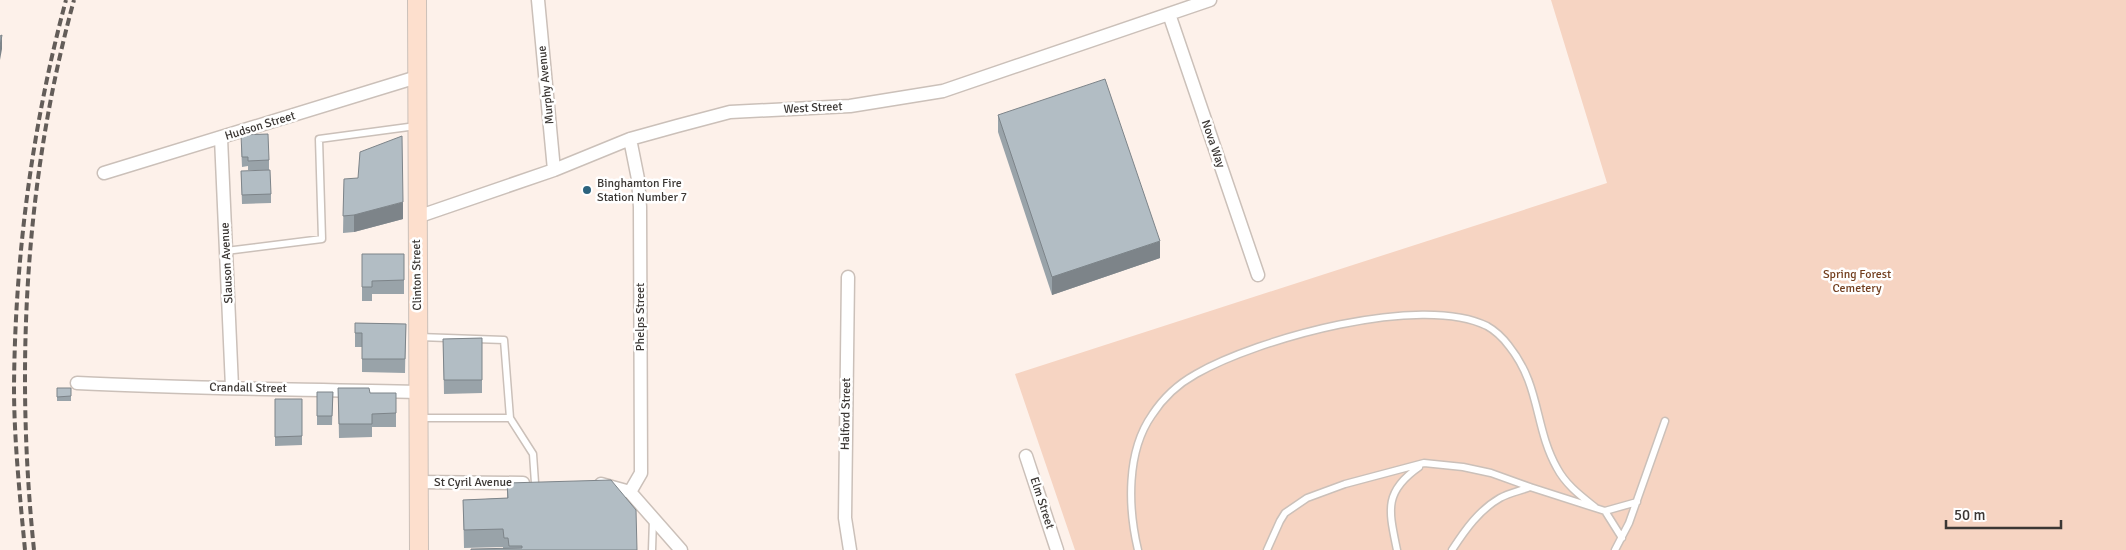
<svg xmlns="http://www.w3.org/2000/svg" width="2126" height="550" font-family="Signika,sans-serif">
<rect width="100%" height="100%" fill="#fdf1ea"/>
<path fill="#f6d4c2" d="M1551 0H2126V550H1075L1015 374 1607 183Z"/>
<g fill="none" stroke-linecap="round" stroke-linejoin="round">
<g stroke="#cbc0b9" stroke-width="9">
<path id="lane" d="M226 251 322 239 319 139 416 126
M419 337 504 340 510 418 533 454 535 483
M419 418H510
M1605 511 1637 502
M652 550 653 519
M1138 550C1128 508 1126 452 1152 415 1163 398 1178 384 1196 374 1257 339 1421 293 1487 326 1496 331 1503 338 1509 346 1541 386 1534 427 1557 468 1566 485 1581 496 1596 508
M1267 550 1280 521 1285 513 1307 498 1345 484 1424 463 1463 467 1491 473 1530 487 1605 511 1622 538
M1397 550C1389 511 1383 492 1419 467
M1452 550C1465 530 1479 510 1500 498 1509 493 1520 491 1530 487
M1615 550 1629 523 1665 421"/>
</g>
<g stroke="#cbc0b9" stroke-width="15">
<path id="street" d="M538 0 554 170
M1169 14 1258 275
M221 138 232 387
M104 173 417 77
M417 217 554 170 630 139 677 126 730 112 850 106 943 91 1210 0
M848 277 845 518 850 550
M77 383C191 389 305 389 418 392
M1026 456 1057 550
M418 482 523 483
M601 484 630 492 681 550
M630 492 641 473 640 207 638 179 630 139"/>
</g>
<g stroke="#cbc0b9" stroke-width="20">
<path id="secondary" d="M417 0 419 550"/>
</g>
<use href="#lane" stroke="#fff" stroke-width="6"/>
<use href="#street" stroke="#fff" stroke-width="12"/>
<use href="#secondary" stroke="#fddfcd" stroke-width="18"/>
<path stroke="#635d59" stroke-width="4" stroke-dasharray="8 4" stroke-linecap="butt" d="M25 550C20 497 14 440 14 387 15 257 32 126 66 0
M34 550C15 367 25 178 74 0"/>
</g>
<path fill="#99a3a9" d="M998 115 1160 258 1052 295 998 132Z
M241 144 269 160V170H248V166L242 167Z
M241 171 271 194V203L242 204Z
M344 179 403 219 354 232 343 233Z
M362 254H404V294H372V301H362Z
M355 323 406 324 405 373 362 372V347H355Z
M482 338V393L444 394 443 339Z
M57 388H71V401H57Z
M338 388 370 393H396V427H372V437L339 438Z
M317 392H333L332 425H317Z
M275 399H302V445L275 446Z
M507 483 637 550 503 549V547L464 548 463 500 507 498Z"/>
<path fill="#7d8489" d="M2 35V49L0 60V46Z
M403 202V219L354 232V215Z
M1160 241V258L1052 295V277Z"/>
<path fill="#b2bdc4" stroke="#7d8489" d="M2 35 0 46V36Z
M1105 79 1160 241 1052 277 998 115Z
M268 134 269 160 248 161V157H242L241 135Z
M402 136 403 202 354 215 343 216 344 179 358 178 360 152Z
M270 170 271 194 242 195 241 171Z
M362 254H404V280L372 281V287H362Z
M355 323 406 324 405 359H362V333H355Z
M482 338V380H444L443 339Z
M57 388H71V396L57 397Z
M338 388H369L370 393H396V413L372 414V424H339Z
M317 392H333L332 416H317Z
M275 399H302V436L275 437Z
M611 480 636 510 637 550H471V549L522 548V546H509L508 538H504L503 529 464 530 463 500 508 498 507 483Z"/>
<circle fill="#2c637e" stroke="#fff" stroke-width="2" cx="587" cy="190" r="5"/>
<g text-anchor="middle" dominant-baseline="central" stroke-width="5" stroke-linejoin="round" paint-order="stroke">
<g font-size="12" fill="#3b3734" stroke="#fff">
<text transform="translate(546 85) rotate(-96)">Murphy Avenue</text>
<text transform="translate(813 108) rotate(-3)">West Street</text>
<text transform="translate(260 126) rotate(-17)">Hudson Street</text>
<text transform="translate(1213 144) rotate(71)">Nova Way</text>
<text transform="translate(227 263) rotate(-93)">Slauson Avenue</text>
<text transform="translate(417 275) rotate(-91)">Clinton Street</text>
<text transform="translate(640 317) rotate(-90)">Phelps Street</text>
<text transform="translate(248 388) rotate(1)">Crandall Street</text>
<text transform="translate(846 414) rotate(-89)">Halford Street</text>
<text x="473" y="482">St Cyril Avenue</text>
<text transform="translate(1042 503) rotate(72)">Elm Street</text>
</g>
<g font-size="12" fill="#3b3734" stroke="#fff" text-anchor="start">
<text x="597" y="183">Binghamton Fire<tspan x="597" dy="14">Station Number 7</tspan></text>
</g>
<g font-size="12" fill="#723e1e" stroke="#fff">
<text x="1857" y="274">Spring Forest<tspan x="1857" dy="14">Cemetery</tspan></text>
</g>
</g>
<path d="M1946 520v8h115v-8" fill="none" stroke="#3b3734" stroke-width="2.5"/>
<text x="1954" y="520" font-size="15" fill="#3b3734" stroke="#ffffff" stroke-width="4" paint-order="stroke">50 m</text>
</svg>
